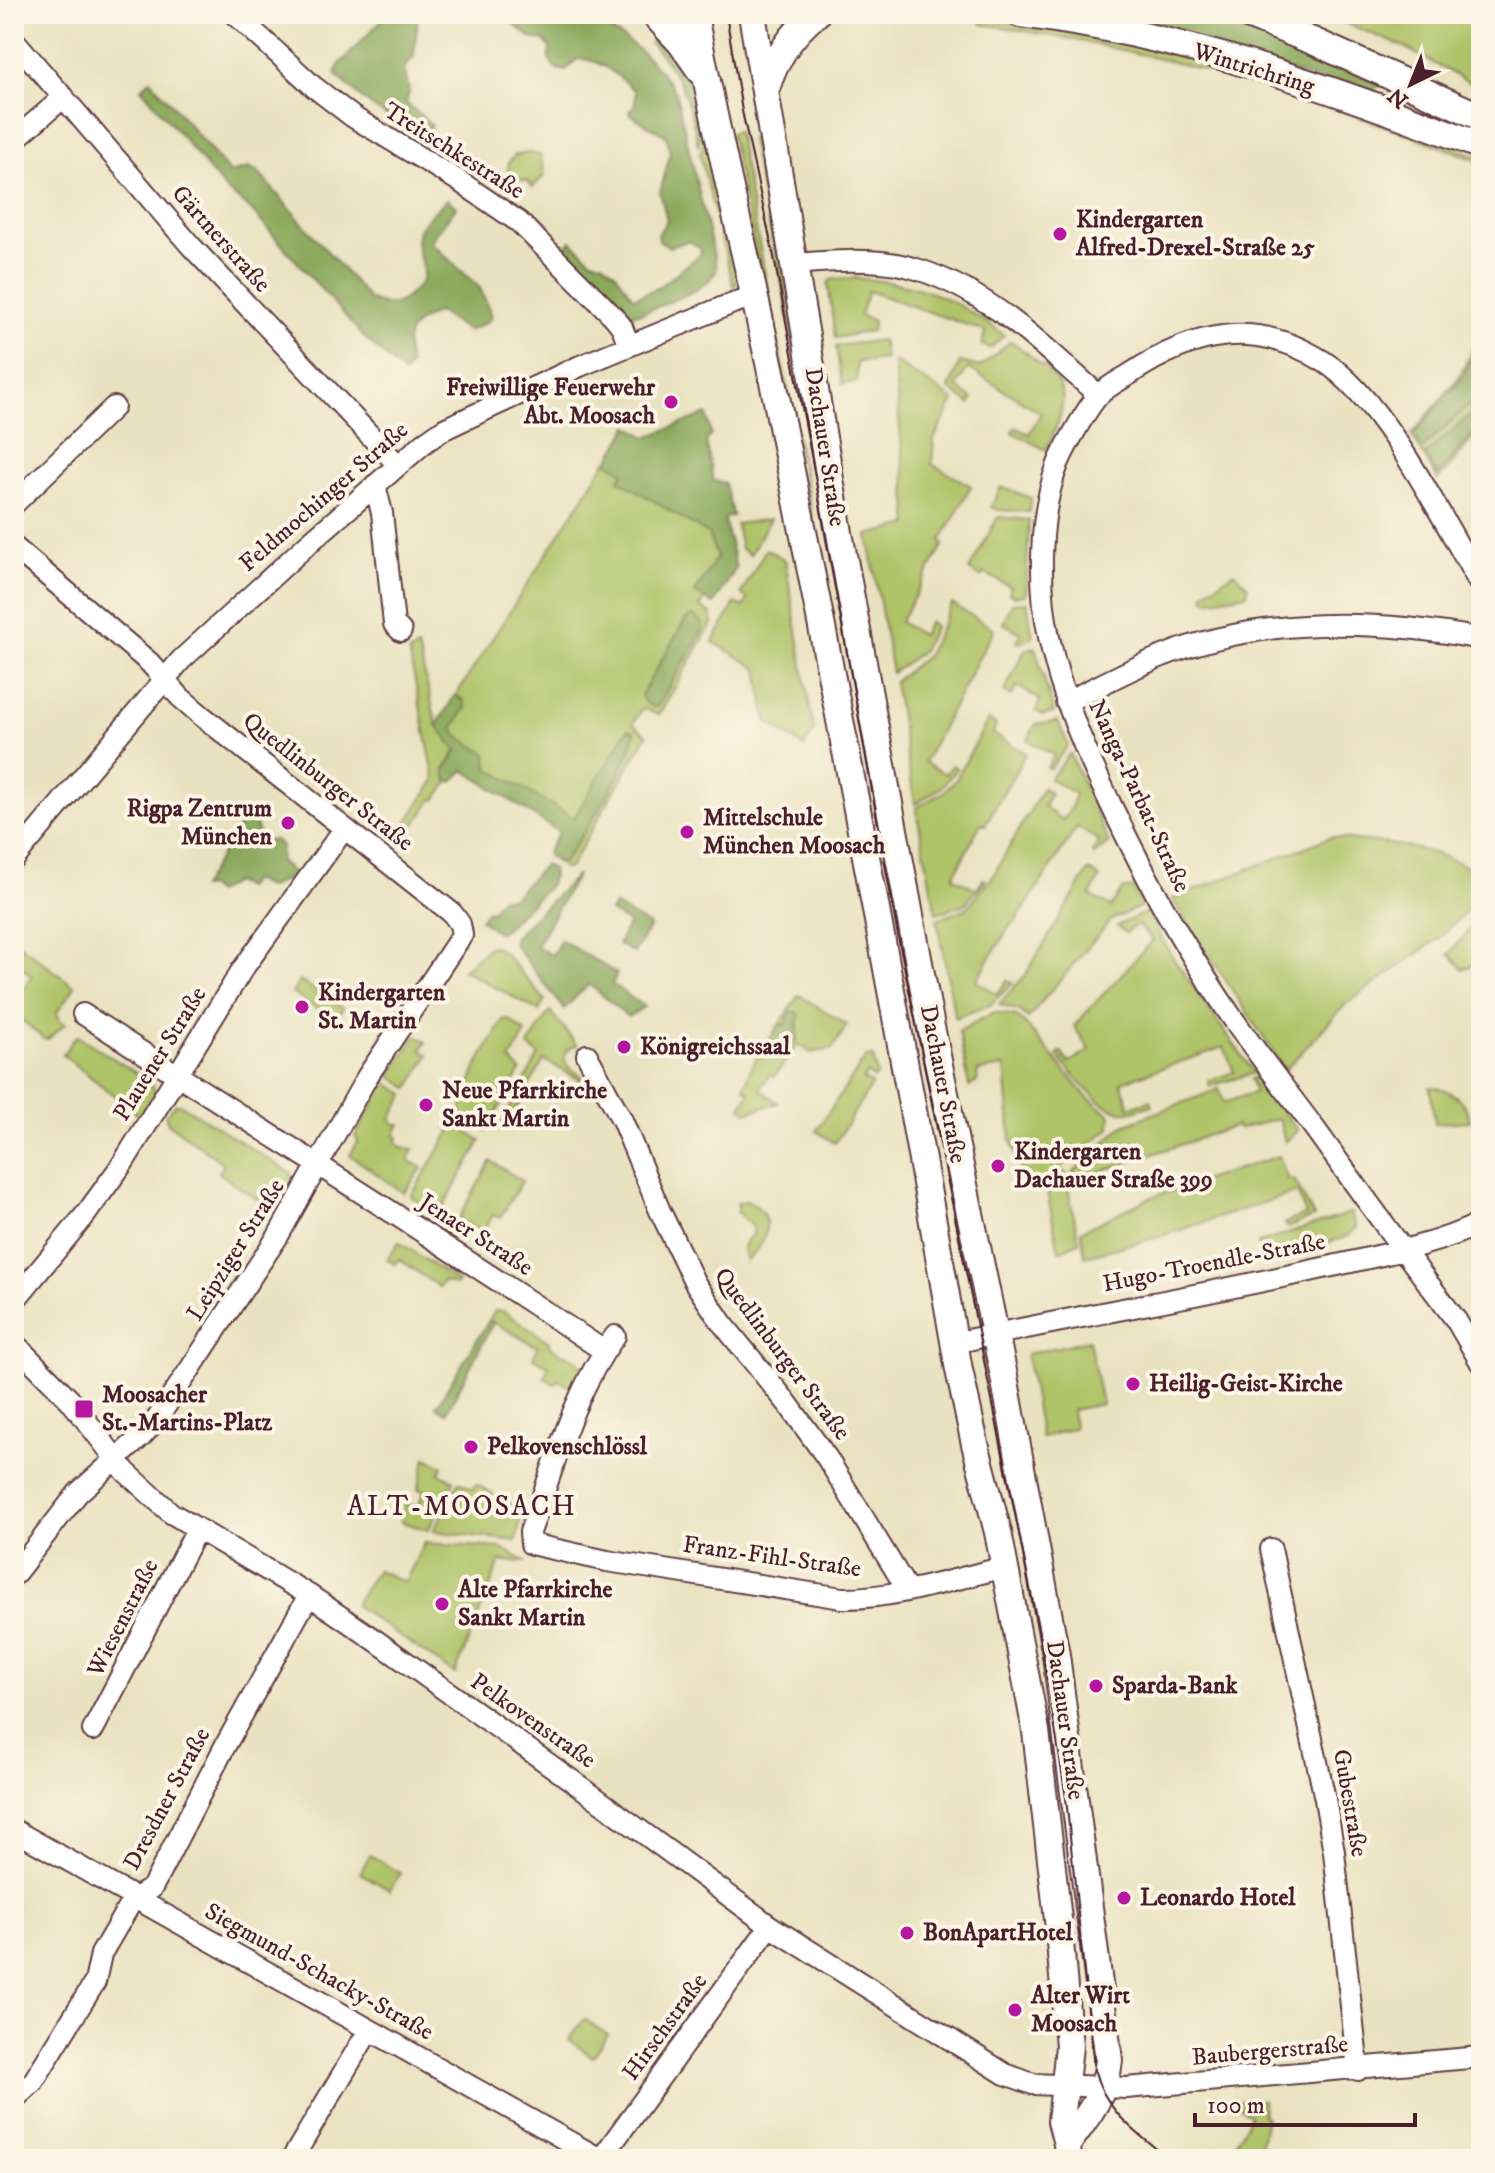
<svg xmlns="http://www.w3.org/2000/svg" width="1495" height="2173" font-family="'IM FELL DW Pica',serif">
<rect width="100%" height="100%" fill="#fcf5e5"/>
<filter id="ink" filterUnits="userSpaceOnUse"><feTurbulence type="fractalNoise" baseFrequency=".0125" numOctaves="2"/><feDisplacementMap in="SourceGraphic" scale="16" xChannelSelector="R" yChannelSelector="G"/><feConvolveMatrix kernelMatrix="1 2 1 2 8 2 1 2 1" color-interpolation-filters="sRGB"/></filter>
<filter id="wash" filterUnits="userSpaceOnUse"><feTurbulence type="fractalNoise" baseFrequency=".006" numOctaves="4" result="noise"/><feDisplacementMap in="SourceGraphic" scale="32" xChannelSelector="R" yChannelSelector="G"/><feGaussianBlur stdDeviation="1.8" result="paint"/><feColorMatrix in="noise" values="0 0 0 0 0 0 0 0 0 0 0 0 0 0 0 0 0 1.4 0 .05"/><feComposite in="paint" operator="in"/></filter>
<g filter="url(#wash)">
<rect width="100%" height="100%" fill="#e9e2c0"/>
<path fill="#afc367" stroke="#7c7149" stroke-width="2" d="M1323 14H1481V89L1404 47Z
M981 19C1032 26 1082 34 1132 45 1251 72 1367 115 1481 157V162C1319 98 1153 49 981 24Z
M706 129 738 279 734 288 700 155Z
M737 131 814 524 730 133Z
M757 137 772 226 778 238 826 522 786 303 750 138Z
M530 153 540 155 545 175 533 187 527 181 508 177V163L515 155Z
M856 278C923 284 951 296 1004 335L991 348 982 345 985 331 868 291 860 315 873 321 872 331 835 338 828 283 832 279Z
M1481 331V429L1438 480 1411 435 1459 377Z
M882 340 885 359 857 362V382L842 384 836 346Z
M1011 341C1062 381 1078 385 1046 450L1012 432 1015 427 1029 434 1041 413 968 368 956 387 973 399 970 404 949 389 960 362 980 367Z
M894 361 954 400 934 439 932 464 971 486 941 541 944 544 900 622 922 635 929 622 935 626 922 651 892 673 868 535 909 525Z
M607 460 714 525 727 562 700 607 711 614 713 622 659 715 642 708 633 724 647 735 570 867 565 869 554 861 558 863 635 733 630 729 577 822 456 751 445 769 449 782 435 800 433 799 404 839 399 834 435 780 409 652 418 648 437 725Z
M1001 487 1031 498 1029 512 998 510 991 507Z
M998 517 1029 520 1026 595 1013 596 1009 594 1011 587 984 573 981 577 969 570Z
M770 519 750 555 741 549 736 524Z
M766 549 785 560 814 731 804 747 767 722 758 669 713 642 735 603 743 607 748 599 741 594Z
M1234 572 1248 586 1247 594 1207 601 1204 596 1205 592Z
M1027 602 1033 637 1020 643 1017 642 1021 633 1003 623 1012 603Z
M952 604 994 629 924 762 945 774 952 765 957 768 942 787 915 804 894 682 927 655Z
M1035 647 1054 713 1043 715 1036 711 1040 700 1017 686 1012 696 1004 692 1025 650Z
M988 720 996 725 993 734 1026 753 985 825 981 823 953 877 976 889 983 879 986 880 964 905 936 913 916 808 945 791 955 781Z
M1058 721 1068 745 1050 769 1047 768 1054 755 1028 740 1035 725Z
M1070 753 1109 843 1094 855 1092 853 1099 841 1077 827 1014 924H1011L976 981 997 994 1007 980 1013 983 990 1005 955 1018 937 919 966 909 991 879 1043 788 1050 793 1044 807 1063 820 1071 808 1075 794 1050 779Z
M1331 837C1382 843 1438 845 1481 876V897L1438 939 1346 1004 1285 1070 1172 899Z
M1089 870 1100 878 1090 895 1111 907 1122 890 1133 888 1142 906 1111 920 1028 1018 1020 1011 999 1004 1024 977Z
M1147 912 1171 955 1254 1073 1210 1086 1208 1081 1234 1072 1224 1047 1121 1082 1130 1107 1151 1100 1153 1105C1145 1107 1136 1111 1128 1112 1102 1114 1073 1074 1057 1056L1061 1052 1069 1063 1090 1050 1074 1026 1153 940 1137 924 1126 933 1117 926Z
M1481 916V962L1463 969 1449 954Z
M14 940 75 987 57 1012 59 1019 65 1024 48 1039H44L14 1013V1004L32 976 14 960Z
M494 946 504 953 545 1000 539 1011 463 970 489 947Z
M300 981 343 1008 335 1020 292 993Z
M799 995 847 1025 832 1049 811 1053 798 1044 774 1077 770 1074 760 1089 778 1103 747 1112 741 1107 750 1092 744 1088 752 1066 767 1043 774 1047 798 1029 797 1012H791L787 1018V1024L779 1025Z
M550 1011 577 1045 567 1050 564 1058C569 1072 581 1072 588 1083L587 1090 579 1085 581 1080 544 1060 505 1129 500 1126 539 1055 528 1046Z
M994 1012 1016 1016 1026 1025 1087 1097 1111 1115 1110 1128 1040 1184 1026 1187 1011 1140 1005 1067 978 1071 977 1082 969 1086 959 1031Z
M508 1019 526 1033 510 1060 521 1071 486 1130 460 1113 476 1068 503 1020Z
M78 1036 152 1083 155 1092 141 1117 63 1055 74 1038Z
M416 1036 426 1042 421 1050 429 1055 409 1088 390 1076Z
M866 1057H873L877 1076 874 1079 867 1073 863 1080 872 1084 835 1143 816 1131Z
M1256 1077 1298 1131 1285 1142 1279 1119 1238 1129 1236 1126 1070 1182 1068 1177 1123 1125 1219 1089 1224 1103 1255 1092 1251 1079Z
M385 1082 405 1094 391 1119 395 1124H400L395 1134 398 1136 397 1142 401 1147 414 1149 408 1160 422 1168 404 1193 350 1155 358 1141 355 1136Z
M1430 1087C1450 1088 1467 1101 1470 1121L1435 1123Z
M176 1104H180L291 1173 293 1183 275 1212 219 1173 224 1164 168 1123 165 1115Z
M455 1124 481 1141 438 1216 411 1196Z
M1279 1156 1288 1180 1294 1179 1314 1217 1287 1228 1285 1223 1306 1215 1297 1192 1155 1238 1085 1256 1081 1231 1152 1197Z
M491 1161 522 1181 500 1218 493 1215 481 1234 459 1218Z
M1065 1172 1079 1242 1059 1251 1046 1187Z
M746 1201C777 1213 768 1244 746 1261 742 1248 741 1244 753 1235V1227L737 1212V1203Z
M1351 1213 1356 1227 1348 1236 1337 1240 1264 1256 1258 1243Z
M399 1242 458 1282 456 1285 443 1281 439 1287 399 1259 394 1264 387 1259Z
M495 1311H503L549 1342 548 1345 563 1355 565 1353 581 1364 582 1371 572 1387 558 1380 555 1384 544 1378 549 1366 533 1358 538 1347 489 1320Z
M1089 1340 1102 1404 1072 1410 1074 1428 1041 1438 1026 1354Z
M426 1458 443 1466 439 1473 454 1481 428 1530 401 1522 405 1504 418 1507 424 1491 418 1489Z
M459 1482 473 1489 476 1484 493 1494 489 1501 505 1510 510 1504 523 1510 516 1541 433 1531Z
M424 1543 500 1548 526 1562H500L455 1674 354 1605 377 1570 405 1582Z
M370 1855 400 1873 390 1890 360 1873Z
M584 2019 608 2035 593 2057 569 2040Z
M1262 2100 1263 2116 1266 2117 1260 2148 1256 2147 1251 2159H1226L1251 2116 1238 2105V2101Z"/>
<path fill="#8ba95c" stroke="#6a6444" stroke-width="2" d="M387 14H418L414 56 404 68 409 92 406 103 432 125 419 140 365 101 335 74 339 65Z
M502 14C521 14 541 12 559 14 609 20 651 52 676 94L717 269C710 290 662 304 642 313L634 314 624 311 565 247 571 241 592 260 603 262 616 273 632 296 636 297 659 287 701 254 700 248 689 241 669 247 659 240 658 235 667 220 660 193 670 154 667 137C655 127 639 123 629 112L635 104V91C618 76 601 58 577 59L565 71 556 69 549 59 550 48 545 41 531 38Z
M1090 14H1213L1261 31 1381 85 1367 94Z
M661 31C683 64 712 102 698 145 689 102 682 75 650 43Z
M151 80 230 173 248 168 257 171 369 299C386 308 400 306 413 291 418 286 422 283 423 276 424 262 412 246 418 232 423 220 438 209 447 199L456 207 430 242 480 288 492 316 487 322 468 331 438 312C410 323 401 336 410 365L404 374 363 336 250 209 226 190 141 88Z
M1481 337V393L1422 449 1414 434 1462 378Z
M1481 405V425L1437 476 1425 455Z
M707 414 711 435 706 441 713 480 725 484 733 516 724 518 736 568 714 604 695 593 717 557 708 534 619 480 624 472 608 462 629 426 647 437Z
M693 616 702 622 703 631 657 707C649 706 643 702 641 695L686 619Z
M455 695 463 700 466 708 453 728 458 736 487 754 488 768 574 818 627 730 630 729 635 732C630 768 584 832 563 863L550 858 547 853 559 832 464 770 452 782 447 781 445 770 457 751 437 725Z
M246 814 257 827 260 842 275 840 281 846 280 861 295 875 268 888 253 880 245 888 234 882 216 893 208 887 201 888Z
M544 865 552 869 553 876 549 886 502 931 497 932 480 919 487 910 490 912 501 898 513 897Z
M577 875 536 946 552 955 561 940 617 974 612 984 644 1007 628 1017 589 984 564 1009 513 943V938Z
M614 905 650 926 634 953 618 944 629 923 610 912Z
M791 1012H797L800 1016 797 1021 798 1040 786 1048 767 1043 779 1025 787 1024V1018Z
M489 1320 493 1323 446 1413 436 1407Z"/>
</g>
<g filter="url(#ink)">
<g fill="none" stroke-linecap="round" stroke-linejoin="round">
<g stroke="#623c41" stroke-width="24">
<path id="minor" d="M235 14 314 87 353 117 459 181 519 222 614 317 622 327 629 346
M14 40 191 246 398 465
M14 140 64 97
M795 264C830 261 871 258 906 266 984 286 1040 343 1098 395
M375 485 382 513 394 624 401 631
M14 504 114 407
M14 547 150 663 180 697 202 716 452 913 460 924 462 935 367 1077 278 1236 157 1419 142 1436 78 1493 14 1575
M1481 586C1444 522 1384 399 1323 361 1255 318 1193 332 1130 374 1120 380 1106 387 1098 396 1087 408 1064 449 1058 464 1039 513 1038 586 1049 637 1061 697 1086 752 1112 807 1144 874 1179 939 1221 1001 1250 1045 1283 1086 1315 1129 1361 1193 1408 1257 1456 1320L1481 1363
M1066 702C1097 687 1128 670 1160 657 1260 616 1377 619 1481 639
M14 859 181 660 310 542 424 443 444 429 580 366 733 303 756 296
M83 1014C256 1127 432 1235 604 1351
M587 1055 622 1120 660 1211 695 1283 722 1323 788 1404 827 1458 907 1589
M14 1301 86 1214 123 1163 242 970 344 829
M615 1336C573 1393 554 1467 530 1532L531 1544 607 1561 842 1598C893 1599 955 1579 1005 1567
M14 1343 70 1400 126 1472 171 1513 309 1595 375 1640 585 1790 770 1926 1005 2074 1033 2084 1126 2088 1481 2057
M954 1343C1077 1316 1201 1296 1323 1268 1376 1256 1432 1247 1481 1223
M1271 1549 1325 1799 1334 1852 1358 2070
M93 1730 197 1529
M14 1830 600 2159
M14 2099 33 2082 95 1982 101 1954 133 1899 152 1888 225 1746 309 1595
M292 2159 369 2030
M601 2159 770 1926"/>
</g>
<g stroke="#623c41" stroke-width="30">
<path id="major" d="M654 14 681 43 700 70
M694 14C717 144 751 272 777 401 842 723 903 1046 959 1370L975 1444 998 1532 1036 1731 1058 1919 1069 2046 1061 2121 1067 2144 1068 2159
M752 14 839 533 891 814 931 1027 1004 1376 1056 1655 1109 2060C1106 2094 1087 2117 1067 2144
M1020 14C1173 32 1338 90 1481 146
M1245 14 1315 42 1481 117
M766 89C775 59 791 34 816 14"/>
</g>
<use href="#minor" stroke="#fff" stroke-width="20"/>
<use href="#major" stroke="#fff" stroke-width="26"/>
<path stroke="#4a1f2b" stroke-width="2" d="M726 14 742 111 773 252 826 535 898 936 1043 1652 1066 1798 1094 2068C1104 2111 1136 2132 1169 2159"/>
</g>
</g>
<g fill="#b5179e" stroke="#fcf5e5" stroke-width="3">
<circle cx="1060" cy="234" r="8"/>
<circle cx="671" cy="402" r="8"/>
<circle cx="288" cy="823" r="8"/>
<circle cx="687" cy="832" r="8"/>
<circle cx="302" cy="1007" r="8"/>
<circle cx="624" cy="1047" r="8"/>
<circle cx="426" cy="1105" r="8"/>
<circle cx="998" cy="1166" r="8"/>
<circle cx="1133" cy="1384" r="8"/>
<rect x="74" y="1399" width="20" height="20" rx="4"/>
<circle cx="471" cy="1447" r="8"/>
<circle cx="442" cy="1604" r="8"/>
<circle cx="1096" cy="1686" r="8"/>
<circle cx="1124" cy="1898" r="8"/>
<circle cx="907" cy="1933" r="8"/>
<circle cx="1015" cy="2010" r="8"/>
</g>
<g text-anchor="middle" dominant-baseline="central" stroke-width="8" stroke-linejoin="round" paint-order="stroke">
<g font-size="24" fill="#4a1f2b" stroke="#fcf5e5">
<text transform="translate(1254 69) rotate(17)">Wintrichring</text>
<text transform="translate(454 151) rotate(32)">Treitschkestraße</text>
<text transform="translate(221 239) rotate(48)">Gärtnerstraße</text>
<text transform="translate(825 447) rotate(81)">Dachauer Straße</text>
<text transform="translate(324 497) rotate(-41)">Feldmochinger Straße</text>
<text transform="translate(328 782) rotate(38)">Quedlinburger Straße</text>
<text transform="translate(1139 796) rotate(65)">Nanga-Parbat-Straße</text>
<text transform="translate(160 1054) rotate(-58)">Plauener Straße</text>
<text transform="translate(943 1084) rotate(79)">Dachauer Straße</text>
<text transform="translate(476 1235) rotate(33)">Jenaer Straße</text>
<text transform="translate(236 1250) rotate(-58)">Leipziger Straße</text>
<text transform="translate(1214 1263) rotate(-11)">Hugo-Troendle-Straße</text>
<text transform="translate(782 1354) rotate(53)">Quedlinburger Straße</text>
<text transform="translate(772 1557) rotate(8)">Franz-Fihl-Straße</text>
<text transform="translate(123 1618) rotate(-63)">Wiesenstraße</text>
<text transform="translate(1065 1720) rotate(82)">Dachauer Straße</text>
<text transform="translate(533 1721) rotate(35)">Pelkovenstraße</text>
<text transform="translate(167 1799) rotate(-62)">Dresdner Straße</text>
<text transform="translate(1350 1803) rotate(80)">Gubestraße</text>
<text transform="translate(319 1972) rotate(29)">Siegmund-Schacky-Straße</text>
<text transform="translate(665 2027) rotate(-54)">Hirschstraße</text>
<text transform="translate(1270 2051) rotate(-5)">Baubergerstraße</text>
</g>
<g font-size="24" font-weight="bold" fill="#4a1f2b" stroke="#fcf5e5" text-anchor="start">
<text x="1076" y="220">Kindergarten<tspan x="1076" dy="28">Alfred-Drexel-Straße 25</tspan></text>
<text x="655" y="388" text-anchor="end">Freiwillige Feuerwehr<tspan x="655" dy="28">Abt. Moosach</tspan></text>
<text x="272" y="809" text-anchor="end">Rigpa Zentrum<tspan x="272" dy="28">München</tspan></text>
<text x="703" y="818">Mittelschule<tspan x="703" dy="28">München Moosach</tspan></text>
<text x="318" y="993">Kindergarten<tspan x="318" dy="28">St. Martin</tspan></text>
<text x="640" y="1047">Königreichssaal</text>
<text x="442" y="1091">Neue Pfarrkirche<tspan x="442" dy="28">Sankt Martin</tspan></text>
<text x="1014" y="1152">Kindergarten<tspan x="1014" dy="28">Dachauer Straße 399</tspan></text>
<text x="1149" y="1384">Heilig-Geist-Kirche</text>
<text x="102" y="1395">Moosacher<tspan x="102" dy="28">St.-Martins-Platz</tspan></text>
<text x="487" y="1447">Pelkovenschlössl</text>
<text x="458" y="1590">Alte Pfarrkirche<tspan x="458" dy="28">Sankt Martin</tspan></text>
<text x="1112" y="1686">Sparda-Bank</text>
<text x="1140" y="1898">Leonardo Hotel</text>
<text x="923" y="1933">BonApartHotel</text>
<text x="1031" y="1996">Alter Wirt<tspan x="1031" dy="28">Moosach</tspan></text>
</g>
<g font-size="28" letter-spacing="2" fill="#4a1f2b" stroke="#fcf5e5">
<text x="462" y="1506">ALT-MOOSACH</text>
</g>
</g>
<rect width="1495" height="2173" fill="none" stroke="#fcf5e5" stroke-width="48"/>
<g transform="translate(1411 84) rotate(223)" stroke="#fcf5e5" stroke-width="6" paint-order="stroke">
<path d="M0-6L14 30L0 20L-14 30Z" fill="#4a1f2b"/>
<text y="-12" font-size="22" font-weight="bold" text-anchor="middle" fill="#4a1f2b">N</text>
</g>
<path d="M1195 2113v12h220v-12" fill="none" stroke="#4a1f2b" stroke-width="4"/>
<text x="1207" y="2113" font-size="24" fill="#4a1f2b" stroke="#fcf5e5" stroke-width="6" paint-order="stroke">100 m</text>
</svg>
